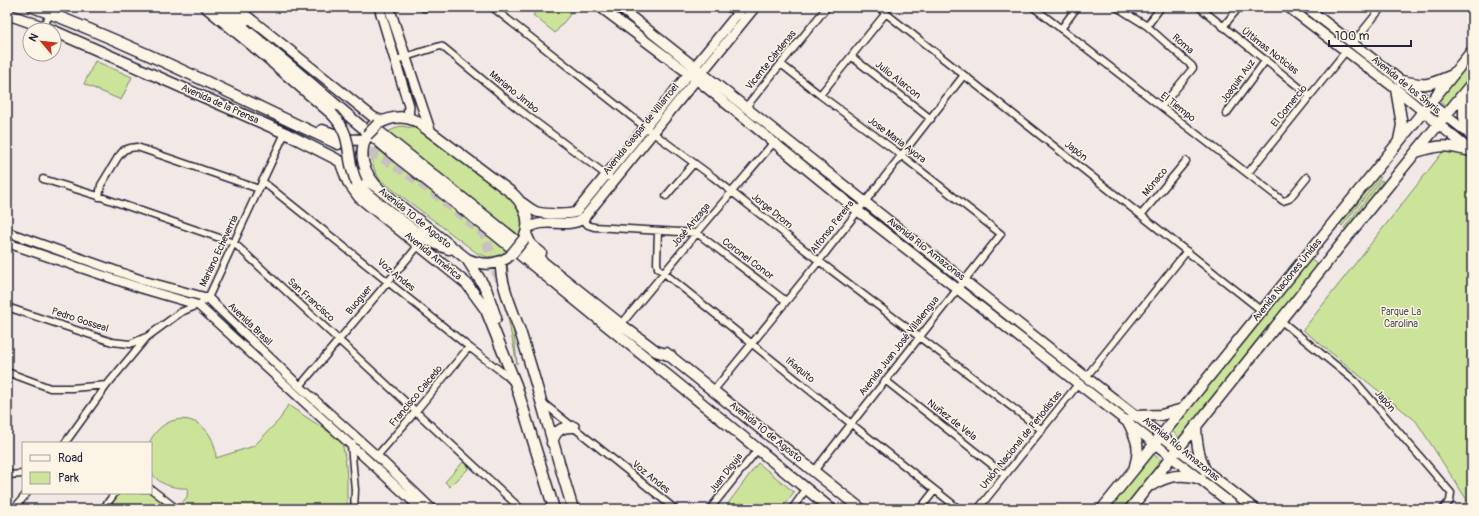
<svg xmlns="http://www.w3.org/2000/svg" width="1479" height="516" font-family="Pangolin,sans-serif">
<rect width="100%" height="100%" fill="#f2e8e5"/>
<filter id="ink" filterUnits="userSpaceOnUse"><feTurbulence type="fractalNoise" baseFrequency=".025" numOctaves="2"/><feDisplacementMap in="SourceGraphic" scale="8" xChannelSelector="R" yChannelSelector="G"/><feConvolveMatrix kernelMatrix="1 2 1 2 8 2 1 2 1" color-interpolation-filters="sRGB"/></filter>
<g filter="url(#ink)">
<path fill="#cce49a" stroke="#77836a" d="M539 7H576L555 33 533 15Z
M1472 58V79L1448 109 1438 100Z
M95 61 132 77 121 100 84 84Z
M400 126 421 129 514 198C522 210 528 223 518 235L388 132Z
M375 147 448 200 508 248 506 251 517 364 496 256 487 257 477 253 380 180C374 170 368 158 375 147Z
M1446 148 1465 153 1472 159V509H1460L1467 500 1416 421 1303 330Z
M1377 176 1381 177 1342 226 1340 224 1357 204 1361 194Z
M1381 180 1383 181 1371 201 1347 230 1344 228Z
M1309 258 1319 266 1180 438 1171 430Z
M288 405 341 440C348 462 347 486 347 509H184L181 504 187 497 188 488C175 489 154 484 151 469 149 461 151 451 151 443H149C168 404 215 416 216 458L254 446 280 419Z
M1153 454 1162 461 1123 509H1109Z
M464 461 469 468 450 487 445 482Z
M758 463 794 492 781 509H724Z
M151 491 161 499 163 506 161 509H108L119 493H151Z"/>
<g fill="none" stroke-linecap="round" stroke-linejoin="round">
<path stroke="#c8c0c3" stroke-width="10" stroke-dasharray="10 5" stroke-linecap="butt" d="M340 145C352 150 365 149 376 155 415 174 449 206 483 233L486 239 500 284"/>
<g stroke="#22223b" stroke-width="9">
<path id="minor" d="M492 7 641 124 713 177 819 261 1042 430
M728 7 745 19
M878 7 1262 311
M1033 7 1283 201 1289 199 1307 177
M1199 7 1310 96
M424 8 426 7
M1118 8 1147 26 1192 66 1193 68 1162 106
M43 26 55 7
M1147 26 1161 7
M1223 27 1239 7
M1061 29 1077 7
M1353 43 1382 7
M852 57 931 119
M396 60 440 46 443 47 517 108 609 177
M781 64 820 95 897 152 1001 234 814 471
M820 95 886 13
M746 107 827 7
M1226 114 1266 60
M1248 173 1346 51
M43 179 98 196 234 243 521 509
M262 181 469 347 506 375 512 381
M666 196 694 163
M99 197 101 185 118 157 124 150 130 148 137 147 259 189
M1141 215 1186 161
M581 217 588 225 594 227 697 233 786 301
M658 231 657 263 658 268 849 422 959 509
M7 307 112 342 130 344 146 337
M1280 320 1355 381 1451 493 1450 501 1443 509
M624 321 697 233 774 142
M7 372 50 388H72L107 385
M1086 377 1187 251
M885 380 1005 475
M300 386 419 245
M714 390 819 261 964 75
M542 402 675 509
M65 443 107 385 147 337 181 312 198 305 208 298 285 133
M353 444 351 445 355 490 354 509
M377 456 416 411 469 347
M7 475 23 474
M151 489 177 509
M14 509 27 493
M103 509 115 493
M710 509 758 449
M792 509 807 488
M920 509 935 490
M978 509 1079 383"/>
</g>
<g stroke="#22223b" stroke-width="11">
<path id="tertiary" d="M7 232 145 281 208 298 297 384 377 456 432 509
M7 243 143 289 198 305 421 509"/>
</g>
<g stroke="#22223b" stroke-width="12">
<path id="secondary" d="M205 7 273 63
M379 7 409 106 408 118
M389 7 430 130
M600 7 696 79 858 211 1238 509
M619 7 1086 377 1255 509
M1288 7 1396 89 1471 151
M1306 7 1472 136
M242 12 373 117 380 120H386
M523 203C527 206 532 210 537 212 546 214 568 215 576 212L743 7
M527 229C544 216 566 230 583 219L755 7"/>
</g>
<g stroke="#22223b" stroke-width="13">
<path id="primary" d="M33 7C138 46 237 97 338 144
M218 7 294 69 397 157 496 235 831 509
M230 7 246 20
M7 14 52 30
M54 31 285 133 336 159 379 189
M246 33 255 48
M273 63 332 114
M1401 81C1425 86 1427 86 1450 76
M1396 89 1402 125 1399 140
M1464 93V117L1470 135
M378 124C390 117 403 115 416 121L512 193C526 206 532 221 524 239
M372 126 623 326 656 351 671 356
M322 130 351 140 366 139
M367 135C357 156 364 173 379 189L467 259C481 265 493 266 507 258
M1416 152C1442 144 1445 145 1471 151
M340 161 348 182 359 197 467 284 486 310 516 385 554 509
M357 183C367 196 380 204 393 214 410 227 427 242 449 249
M526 234 531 245 541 253
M467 259 486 289 496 318
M501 261C499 282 514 313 521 334 539 392 555 451 573 509
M666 353 861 509
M1136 416 1161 415 1183 409
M1128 421C1136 439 1141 446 1135 466
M1196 425C1196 441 1198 455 1205 470
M552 443C555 431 561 426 574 427
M1152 485C1168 475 1183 473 1201 479
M1102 509 1472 51
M1130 509 1371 207 1472 83"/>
</g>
<use href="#minor" stroke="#fcf5e5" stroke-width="6"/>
<use href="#tertiary" stroke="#fcf5e5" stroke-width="8"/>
<use href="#secondary" stroke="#fcf5e5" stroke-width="9"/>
<use href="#primary" stroke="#fcf5e5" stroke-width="10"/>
<g stroke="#22223b" stroke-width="13" stroke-linecap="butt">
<path id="primary-bridge" d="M332 114C355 138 344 157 357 183
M367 135 378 124
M511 255 524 239"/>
</g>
<use href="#primary-bridge" stroke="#fcf5e5" stroke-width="10"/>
</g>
</g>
<g text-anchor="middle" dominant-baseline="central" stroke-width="3" stroke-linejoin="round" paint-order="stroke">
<g font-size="10" fill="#22223b" stroke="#fcf5e5">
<text transform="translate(1183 44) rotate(41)">Roma</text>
<text transform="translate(1270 51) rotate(38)">Últimas Noticias</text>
<text transform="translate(771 60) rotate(-51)">Vicente Cárdenas</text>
<text transform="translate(898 80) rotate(38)">Julio Alarcon</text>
<text transform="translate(1238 81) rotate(-54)">Joaquin Auz</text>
<text transform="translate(1406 85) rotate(39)">Avenida de los Shyris</text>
<text transform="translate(514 92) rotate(39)">Mariano Jimbo</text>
<text transform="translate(220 104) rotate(24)">Avenida de la Prensa</text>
<text transform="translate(1289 106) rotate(-51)">El Comercio</text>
<text transform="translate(1178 107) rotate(38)">El Tiempo</text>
<text transform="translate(641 129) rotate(-51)">Avenida Gaspar de Villarroel</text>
<text transform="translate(897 140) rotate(37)">Jose Maria Ayora</text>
<text transform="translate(1076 151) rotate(38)">Japón</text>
<text transform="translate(1155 182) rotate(-51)">Mónaco</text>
<text transform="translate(772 211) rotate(39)">Jorge Drom</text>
<text transform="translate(415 218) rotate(39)">Avenida 10 de Agosto</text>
<text transform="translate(691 225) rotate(-50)">José Arizaga</text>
<text transform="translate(832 227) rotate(-52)">Alfonso Pereira</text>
<text transform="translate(926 249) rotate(38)">Avenida Río Amazonas</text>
<text transform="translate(219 251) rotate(-65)">Mariano Echeverria</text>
<text transform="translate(433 256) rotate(39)">Avenida América</text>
<text transform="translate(748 259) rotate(37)">Coronel Conor</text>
<text transform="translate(396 275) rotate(39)">Voz Andes</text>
<text transform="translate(1287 280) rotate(-51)">Avenida Naciones Unidas</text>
<text transform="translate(311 300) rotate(42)">San Francisco</text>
<text transform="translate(359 300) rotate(-50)">Buoguer</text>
<text transform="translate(80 320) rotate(18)">Pedro Gosseal</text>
<text transform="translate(250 324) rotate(44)">Avenida Brasil</text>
<text transform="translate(899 346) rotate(-52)">Avenida Juan José Villalengua</text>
<text transform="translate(800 370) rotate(39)">Iñaquito</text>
<text transform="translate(416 396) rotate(-50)">Francisco Caicedo</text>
<text transform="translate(1385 401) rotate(50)">Japón</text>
<text transform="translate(952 420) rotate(38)">Nuñez de Vela</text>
<text transform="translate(766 432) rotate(39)">Avenida 10 de Agosto</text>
<text transform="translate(1021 440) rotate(-51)">Unión Nacional de Periodistas</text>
<text transform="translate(1181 449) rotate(39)">Avenida Río Amazonas</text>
<text transform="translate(726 473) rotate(-52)">Juan Diguja</text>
<text transform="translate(651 477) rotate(39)">Voz Andes</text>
</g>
<g font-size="10" fill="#4c5253" stroke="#fcf5e5">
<text x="1401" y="312">Parque La<tspan x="1401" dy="12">Carolina</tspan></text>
</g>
</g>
<rect width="1479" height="516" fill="none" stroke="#fcf5e5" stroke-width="24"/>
<rect x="12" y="12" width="1455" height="492" fill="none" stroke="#22223b" stroke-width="1.5" filter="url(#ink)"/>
<rect x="22" y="442" width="130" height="52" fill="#fcf5e5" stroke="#a5a1a1"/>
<rect x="30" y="455" width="20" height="6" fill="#fcf5e5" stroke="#a5a1a1"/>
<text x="58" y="462" font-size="12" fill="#22223b">Road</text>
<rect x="30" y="472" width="20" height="12" fill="#cce49a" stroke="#a5a1a1"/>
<text x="58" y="482" font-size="12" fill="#22223b">Park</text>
<g transform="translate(42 42) rotate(298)"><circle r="19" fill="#fcf5e5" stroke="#a5a1a1"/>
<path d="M0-3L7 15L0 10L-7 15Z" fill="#c8321e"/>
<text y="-6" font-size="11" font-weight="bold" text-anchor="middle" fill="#22223b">N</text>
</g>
<path d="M1329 40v6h82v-6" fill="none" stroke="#22223b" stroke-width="2"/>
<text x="1335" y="40" font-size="12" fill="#22223b" stroke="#fcf5e5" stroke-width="3" paint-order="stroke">100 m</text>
</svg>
